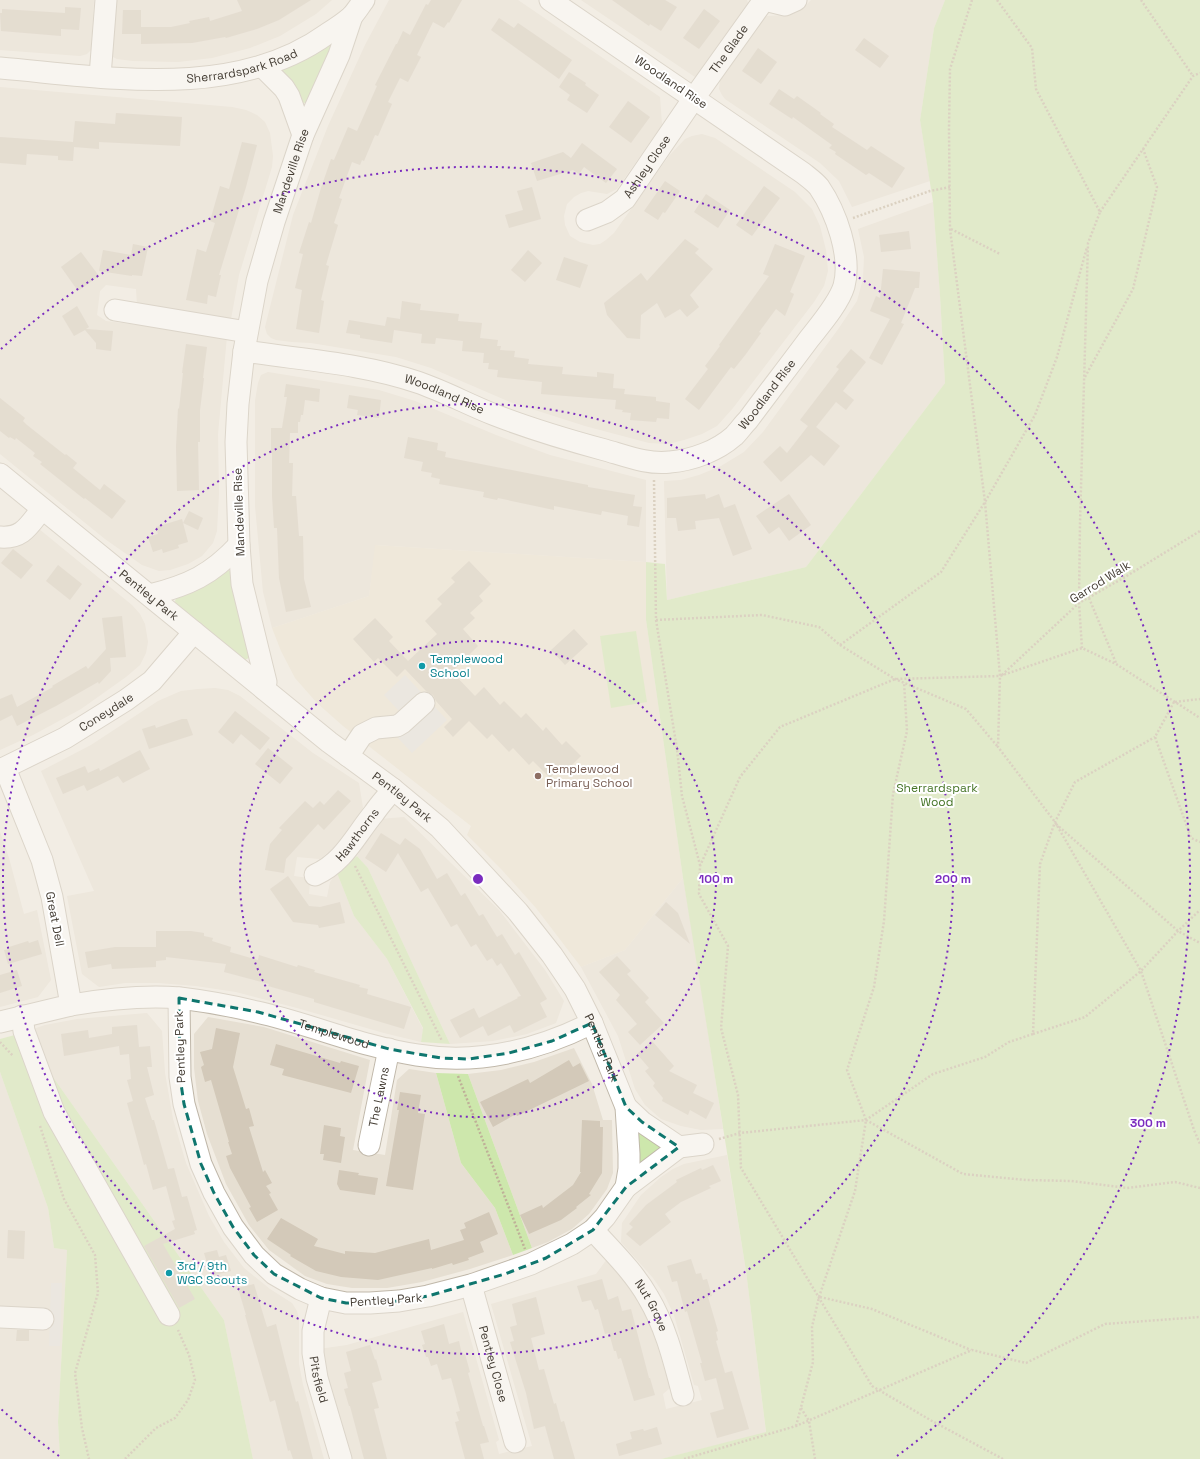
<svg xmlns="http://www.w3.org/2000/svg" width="1200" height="1459" font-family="'Space Grotesk',sans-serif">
<rect width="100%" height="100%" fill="#f2ede4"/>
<path fill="#e6dfd2" d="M0 0H94L91 50 87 54 80 56 0 50Z
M116 0H332L316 14 280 36 250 48 212 58 178 62 133 61 117 59 113 57 111 52Z
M389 0H518L660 97 662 125 617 189 607 194 588 191 581 193 574 197 567 204 564 216 565 225 570 236 580 242 593 245 600 244 606 240 614 233 669 156 685 139 692 136 702 134 715 138 795 192 812 209 820 226 826 250 828 271 824 286 814 302 733 408 717 426 702 434 684 440 668 444 649 443 585 426 510 402 431 368 396 357 311 343 292 342 276 340 271 338 267 334 265 327 293 215 328 126 365 45Z
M581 0H747L748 3 695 77Z
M811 0H945L934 28 920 120 930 181 852 207 839 181 820 163 725 99 722 95 719 89 720 80 763 19 767 16 785 15 792 13 804 7Z
M0 87 232 107 246 110 257 115 265 122 270 133 273 156 272 167 239 275 231 319 145 309 137 305 136 289 106 285 100 291 97 315 106 321 227 336 218 434 219 493 217 531 213 543 202 556 188 564 170 570 159 571 142 565 105 539 0 454Z
M933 202 940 296 945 383 806 567 667 600 664 481 681 480 699 475 721 466 744 452 763 432 839 328 857 301 863 279 864 257 858 229Z
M268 372 379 390 415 401 496 435 550 455 646 480V562L376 545 369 596 272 628 263 592 255 506V401L258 383 261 375Z
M39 529 132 605 140 614 145 624 148 642 146 653 140 665 126 677 81 709 33 735 0 750V546L21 544 29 540Z
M215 688 228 690 240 696 313 753 359 783 363 808 339 843 320 859 297 857 294 876 308 878 310 881 309 894 327 897 330 882 337 873 354 916 387 959 423 1029 421 1042 384 1033 297 1008 236 992 196 986 159 983H125L99 987 82 974 67 896 94 891 41 771 91 745 158 701 181 691 198 689Z
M404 817 499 910 545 970 564 1001 556 1023 527 1034 493 1041 450 1044 368 868 357 856 380 819Z
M0 832 9 858 24 914 37 910 51 980 38 997 0 1007Z
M683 878 692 929 723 1129 701 1130 681 1126 661 1119 645 1105 635 1089 618 1036 581 967 625 950Z
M147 1013 162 1031 165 1073 173 1119 186 1163 209 1216 224 1242 244 1268 270 1289 292 1303 297 1311 299 1319V1364L303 1385 324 1459H253L224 1320 22 1033 45 1025 77 1019Z
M208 1017 264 1027 370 1060 353 1150 385 1155 397 1080 409 1069 436 1073 461 1163 495 1208 513 1255 470 1269 422 1282 387 1288H352L327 1284 305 1276 269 1250 249 1225 226 1184 207 1134 198 1101 194 1068V1034Z
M574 1048 592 1084 603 1120H612L613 1173 607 1189 589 1214 572 1229 548 1242 532 1248 468 1074 501 1070 534 1062Z
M0 1072 48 1208 54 1248 67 1250 58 1422 60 1459H0Z
M727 1155 746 1271 766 1433 661 1459H346L319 1349 347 1345 463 1312 499 1440 496 1442 499 1454 532 1446 491 1304 596 1274 607 1259 624 1277 653 1320 670 1377V1388L663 1394 666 1409 702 1400 698 1386 694 1385 674 1315 664 1294 653 1278 621 1242 622 1223 641 1195 661 1177 673 1169 684 1164Z"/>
<path fill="#ebe2ce" d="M375 545 646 562V620L683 878 625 950 581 967 536 908 502 870 467 835 471 826 343 726 317 703 295 678 281 651 272 628 369 596Z"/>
<path fill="#cde7ac" d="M945 0H1200V1459H661L766 1432 746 1271 683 878 646 620V562L665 564 667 600 806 567 945 383 940 296 933 202 920 120 934 28Z
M328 44 332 46 311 101 305 103 300 102 281 74V70Z
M226 569 230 571 233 576 252 656 245 660 240 659 176 605 175 601 177 596Z
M636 631 647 702 611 708 600 636Z
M357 856 368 868 450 1044 421 1042 423 1028 387 959 354 916 337 873Z
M22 1033 224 1320 253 1459H60L58 1422 67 1250 54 1248 48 1208 0 1072V1039Z
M436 1073 468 1074 532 1248 513 1255 495 1208 461 1163Z
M637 1127 660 1142 661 1149 640 1168Z"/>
<path fill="#e2e0dc" d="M405 675 447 720 412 753 386 725 400 712 384 695Z
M51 1283H62L60 1346H49Z"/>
<path fill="#d3c9b9" d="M237 0H311L279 20 257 29 226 38 225 37 192 43 141 44V27H171L190 23 189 21 209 17 210 21 242 11Z
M431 0H462L449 23 448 22 444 28 433 22 417 55 421 57 408 82 400 78 388 102 392 104 378 136 375 135 364 161 362 160 360 165 352 162 339 198 342 199 334 223 338 225 326 265 329 266 321 300 324 301 319 333 296 329 302 290 295 288 303 254 299 253 309 222 311 223 321 188 331 159 334 160 348 127 357 131 377 86 375 85 396 44H397L403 31 410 35 426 4 428 5Z
M612 0H665L677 7 661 31 650 24 649 26Z
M65 7 81 8 79 30 61 29V36L1 31 0 13H2V9L65 13Z
M704 9 720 21 699 49 683 38Z
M123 10H141V34H122Z
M499 18 514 28 518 23 572 60 559 79 491 30Z
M864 38 889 56 880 68 855 50Z
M758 48 777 62 761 84 742 71Z
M569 72 586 83 585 85 599 95 587 113 567 100 570 95 559 87Z
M779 89 794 99 797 96 821 113 820 114 834 124 832 127 867 150 871 146 905 168 892 188 869 173 866 175 835 154 836 152 829 148 832 145 793 117 792 119 769 104Z
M628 101 650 117 631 143 609 127Z
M116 113 182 117 180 146 99 142V149L74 147 73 161 58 160V156L27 154 26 165 0 163V137L73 142 75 121 115 124Z
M242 142 257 145 246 187 219 275H221L216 297 208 295 207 304 186 300 197 249 206 252 215 223 210 221 220 186 229 189Z
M582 143 617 169 606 183 584 167 579 174 573 170 537 181 531 163 563 152 571 158Z
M665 181 680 191 665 213 663 212 658 220 644 211Z
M764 186 780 198 752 236 736 225Z
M532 187 541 219 509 228 505 215 523 210 517 191Z
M706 194 730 210 718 228 694 212Z
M909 231 911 249 881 252 879 235Z
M685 239 699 249 695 253 713 269 690 295 699 307 687 317 680 309 665 318 657 303 641 315 640 339 627 338 607 315 604 303 641 273 647 281Z
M133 244 148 247 142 276 132 275V276L99 271 103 250 131 255Z
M775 244 805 256 790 292 794 294 785 316 776 309 759 332 761 333 746 354 734 369 731 367 699 410 685 399 708 369 705 366 720 346 719 345 769 276 763 274Z
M528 250 542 263 525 282 511 270Z
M81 252 99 276 78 291 61 267Z
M564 257 588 265 580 288 556 280Z
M883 269 920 272 919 288H915L901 323 904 324 882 365 869 358 890 319 870 311 876 296 880 298Z
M402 301 421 304 420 310 459 314 458 321 482 323 480 338 498 340 497 346H501L500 350 515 351 514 357 529 359 528 364 563 367 562 374 597 377V372L614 374 613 388 625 389 624 394 656 397V401L670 403 669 419 657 418 656 422 630 420 631 413 622 412 623 410 615 409 616 400 541 394 542 382 497 377 498 370 488 369 489 363H483L484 353 462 351 463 341 436 338 435 344 421 343 422 334 394 330 392 343 360 338V335L346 333 349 320 385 326 387 317 400 319Z
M77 306 89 327 86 329 113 331 111 351 96 349V343L85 330 74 336 62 316Z
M186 344 207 347 203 378H204L200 410V442H198L199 490 177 491 176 447 178 408 179 409 183 373H182Z
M851 349 866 362 843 391 854 400 846 410 836 402 816 427 840 446 824 466 811 455 781 482 763 462 780 446 787 453 808 426 800 420 839 369 836 367Z
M286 384 320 389 319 402 305 400 303 415H301L300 422H298V433H290L289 463H293L292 496H296L299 536H303L304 579 311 607 286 612 279 578 277 528H274L272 496V453H271V428H282L287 397H284Z
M349 395 381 400 379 418 357 415 358 410 347 408Z
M0 398 25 418 23 421 27 425 65 455 66 454 77 463 73 468 100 490 104 484 126 501 112 519 85 498 84 499 40 464 42 462 33 456 35 453 16 438 15 440 10 437 9 438 0 431Z
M408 437 438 443 437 450 446 452 445 457 588 485V487L635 495 633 506 642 507 639 527 627 525 628 516 602 511 601 515 554 506V510L498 498 497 500 483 497 484 492 439 484 440 479 431 477 432 473 421 471 423 462 404 458Z
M705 494 706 499 719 494 724 508 735 504 752 549 733 556 719 518 695 521 696 529 678 531 676 518H667V498Z
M789 494 811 525 789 541 779 527 769 534 756 516Z
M189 511 203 518 198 530 183 523Z
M182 519 188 542 178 545 179 548 163 553 162 549 153 552 148 537 158 534 156 527Z
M13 549 33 565 21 579 1 563Z
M469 561 491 584 479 596 483 601 470 613 475 618 463 629 478 646 452 672 475 696 484 687 500 705 504 701 521 718 526 713 543 731 546 727 562 745 566 741 581 756 567 770 563 765 550 778 533 761 529 765 513 748 509 752 492 734 487 739 469 721 453 737 444 727 452 719 436 701 433 695 426 691 405 669 397 677 378 658 374 662 353 639 375 618 393 637 389 641 408 661 437 634 425 621 442 604 437 599 455 582 451 578Z
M58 565 82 584 70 600 46 581Z
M122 616 126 657 110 658 111 671 99 684 98 682 56 706 17 726 12 715 0 721V699L12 694 17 707 53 687 52 686 86 666 88 669 106 649 102 618Z
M574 629 588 644 565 665 551 650Z
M235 711 270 738 260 750 241 734 233 744 218 732Z
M182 719H187L193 735 149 749 142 729 155 725 156 728Z
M268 748 293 768 280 784 255 764Z
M140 750 150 769 123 783 118 776 87 791 84 785 63 794 56 778 85 766 88 773 99 768 100 771Z
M338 790 351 801 324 830 318 824 286 859 284 873 265 870 270 844 282 830 279 828 305 801 313 808 320 801 324 805Z
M381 833 400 845 405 838 420 849 437 879 447 873 461 896 465 893 479 916 483 914 497 937 502 934 515 955 519 952 547 999 540 1003 547 1017 514 1033 510 1025 488 1036 483 1026 460 1038 450 1020 474 1008 479 1018 518 998 517 997 521 996 501 963 497 966 492 958 487 961 476 944 471 947 457 924 451 927 428 888 421 892 398 853 386 872 365 858Z
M288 876 309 906 320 907 340 902 345 923 319 928 318 925 293 922 270 889Z
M666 902 678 913 690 944 655 915Z
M156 931H191L204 933V936L213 938 212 941 231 947 230 952 258 960 259 955 297 967 298 965 315 970 314 972 360 985 359 987 368 989 367 994 411 1007 404 1029 314 1002V999L268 986 269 984 224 972 226 964 166 957V960L156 961V967L112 969 111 964 88 968 85 952 115 947H156Z
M38 940 42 954 8 964 4 950 10 949 9 947 28 941 29 943Z
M617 956 631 971 627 974 649 998 645 1002 664 1023 640 1045 628 1032 637 1024 616 1000 620 995 599 972Z
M17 970 22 986 0 993V975Z
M137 1025 139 1047 150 1046 152 1067H147L154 1095 145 1098 152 1120H154L168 1169 174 1168 182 1197 187 1196 197 1230 194 1231 195 1234 163 1244 195 1299 179 1308 144 1246 175 1229 172 1221 175 1220 166 1186 153 1190 146 1164 144 1165 127 1103 133 1101 127 1080 131 1079 129 1054 120 1055 119 1046 64 1056 61 1034 88 1030 89 1038 112 1034V1027Z
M216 1028 240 1033 233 1067 246 1109 249 1108 254 1126 249 1127 263 1172 265 1170 272 1183 266 1186 271 1193 269 1194 278 1210 257 1222 249 1208 251 1207 230 1168 226 1156 232 1154 228 1142H229L211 1080 205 1082 201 1067 204 1065 200 1052 212 1049Z
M652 1041 674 1066 669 1071 697 1085 693 1093 714 1103 706 1119 690 1110 688 1115 662 1101 663 1098 653 1086 655 1083 645 1071 649 1068 637 1054Z
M276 1044 340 1063 341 1061 359 1066 351 1093 282 1075 284 1069 270 1065Z
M569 1060 573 1067 580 1063 589 1081 517 1116 516 1114 493 1127 480 1102 528 1079 530 1083Z
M400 1092 421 1095 418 1113 425 1114 413 1190 386 1186 399 1110H397Z
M582 1120 600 1121V1127H603L602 1173 589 1194 591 1195 576 1207 577 1208 561 1220 529 1234 520 1215 542 1205 543 1208 573 1185 581 1172H580Z
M324 1125 341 1128 340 1136 345 1137 341 1163 323 1160 324 1154H320Z
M713 1165 721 1181 709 1186 711 1188 681 1202 665 1214 671 1222 640 1246 626 1234 633 1227 629 1224 646 1205 677 1182 676 1180 701 1168 702 1170Z
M339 1170 359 1173 358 1175 378 1178 375 1195 340 1190 337 1184Z
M489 1212 498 1234 480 1242 484 1252 468 1258 469 1260 453 1265 452 1263 432 1269V1268L378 1280 341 1277 316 1271 290 1256 291 1255 267 1239 281 1218 318 1239 314 1246 345 1254V1251L375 1253 429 1239 431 1250 464 1240 460 1230 466 1228 464 1223Z
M8 1230 25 1231 24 1259 7 1258Z
M217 1250 219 1257 226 1255 231 1271 211 1276 204 1253Z
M691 1259 696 1274 701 1273 703 1280 707 1279 712 1296 708 1297 718 1331 716 1332 718 1340 716 1341 725 1373 732 1371 749 1429 717 1438 710 1413 724 1409 716 1378 705 1381 700 1363H702L687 1311 685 1312 677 1281 672 1282 667 1266Z
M602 1279 608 1300 618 1296 622 1311 631 1309 649 1378H650L655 1395 634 1401 621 1358 618 1359 616 1351H614L609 1333 605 1334 598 1309 595 1310 591 1300 582 1302 577 1286Z
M254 1284 267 1327 276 1324 285 1361 296 1402 298 1401 313 1459H293L290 1450 288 1451 275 1400 270 1402 245 1315H246L238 1288Z
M536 1297 545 1334 531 1338 539 1370 544 1369 554 1404 556 1403 561 1422 564 1421 575 1459H554L545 1426 534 1429 526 1393 510 1342 514 1341 510 1327 517 1325 512 1304Z
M444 1324 449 1344 459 1341 462 1355 465 1354 470 1372 468 1373 483 1426H484L489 1442 480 1444 484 1459H465L455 1422 459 1421 456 1412 460 1411 451 1378 442 1380 437 1364 431 1366 428 1357H426L422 1345 425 1344 421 1331Z
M17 1330H29V1341H16Z
M370 1345 375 1360 376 1359 382 1380 372 1383 379 1408 374 1409 387 1459H364L350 1406H349L344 1389 348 1388 344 1373 351 1371 346 1352Z
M657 1427 662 1444 619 1456 616 1444 632 1439 630 1432 643 1429 644 1431Z"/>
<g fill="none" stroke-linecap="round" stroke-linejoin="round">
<g stroke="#c0b8aa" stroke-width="23">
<g id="minor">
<path d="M764 0 785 5 796 0"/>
<path d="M262 66 284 88 289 96 303 135"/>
<path id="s1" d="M0 68C106 77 234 101 327 34 335 29 344 23 351 17 356 12 360 5 364 0"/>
<path d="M100 76 106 0"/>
<path id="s2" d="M587 220 607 212 625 199 694 98 764 0"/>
<path d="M115 310 247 332"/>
<path id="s3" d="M244 351C302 360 361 363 417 382 444 391 469 405 495 415 531 429 568 440 605 450 626 456 649 465 670 462 693 460 717 451 734 436 739 431 743 425 748 420 768 393 789 366 809 339 820 325 839 303 844 286 852 256 836 212 819 187 815 182 808 177 803 173L550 0"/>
<path id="s4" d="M0 474 329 742 393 789 440 828 518 912 552 955 575 989 592 1023 626 1107 629 1154V1169L626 1187 605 1217 593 1230 572 1244 531 1264 471 1285 428 1296 399 1301 370 1303H346L321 1298 300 1289 274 1274 254 1255 233 1227 214 1193 201 1164 184 1104 180 1077 179 998"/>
<path d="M0 537C23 539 29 525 42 509"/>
<path d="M150 595C189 585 211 575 239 545"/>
<path id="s5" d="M264 689 266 682 242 584 239 545 236 442 238 404 244 351 257 281 274 222 303 135 339 55 352 16"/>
<path d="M348 756 362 735 376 728 397 726 402 723 424 703"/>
<path id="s6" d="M0 770 65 738 126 700 152 681 194 632"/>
<path id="s7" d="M315 875C344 862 355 836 374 813 380 804 387 797 393 789"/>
<path id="s8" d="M71 1005C107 999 143 995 180 998 205 1001 232 1006 257 1012 311 1024 362 1047 417 1055 478 1065 538 1050 592 1023"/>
<path d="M22 1016 24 1031 54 1112 169 1315"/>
<path d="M0 1022 71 1005 52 897 42 860 5 768"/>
<path d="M626 1107 642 1122 679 1147 703 1144"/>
<path id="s9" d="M369 1145 389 1049"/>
<path d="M626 1187 679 1147"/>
<path id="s10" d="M593 1230C612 1251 634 1272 648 1297 666 1327 674 1361 683 1395"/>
<path id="s11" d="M471 1285 515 1442"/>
<path id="s12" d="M321 1298 313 1331V1353L317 1378 341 1459"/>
<path d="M0 1317 43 1319"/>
</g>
</g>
<path stroke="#bfb098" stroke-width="2.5" stroke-dasharray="2 2" stroke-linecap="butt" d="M972 0 950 69 949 129 950 229 985 502 1000 676 998 747 1055 822 1141 971 1194 1130 1200 1144
M997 0 1032 48 1036 89 1100 212 1088 243 1080 523 1079 603 1082 648
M1141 0 1193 76
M1100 212 1193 76 1200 73
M853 218 930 191 950 187
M951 229 1000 254
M1085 377 1133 289 1157 187 1143 149
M654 480 656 620 677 749 682 796 700 865
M1089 598 1116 663
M656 620 762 615 819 627 840 645 895 679 966 709 998 747
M840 645 941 572 985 502 1035 415 1057 357 1087 247
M1002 675 1079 603 1125 577 1200 531
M1174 702 1155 737 1191 838 1200 842
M1175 702 1200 699
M1056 824 1178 931 1200 943
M355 866 442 1041
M1033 1034 1085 1017 1141 971 1178 931 1200 910
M0 1042 13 1056
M458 1076 525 1249
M866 1120 963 1174 1026 1180 1071 1181 1127 1188 1175 1182 1200 1188
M40 1126 64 1199 95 1255 98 1293 75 1373 82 1428 89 1459
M719 1139 740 1133 866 1120 933 1074 985 1057 1009 1042 1033 1034 1040 864 1055 822 1075 782 1155 737
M820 1297 872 1309 971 1350
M801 1408 809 1421 815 1459
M796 1426 813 1362 812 1327 819 1297 855 1191 866 1120 847 1070 874 987 884 921 893 794 907 731 904 682
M125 1459 156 1428 175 1418 188 1400 195 1380 189 1355 178 1330
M684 1459 796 1426 972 1350 1026 1363 1105 1324 1200 1317
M1003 1459 932 1421 872 1386 741 1168 738 1095 721 1028 728 946 699 894 700 866 740 777 780 727 895 679 1000 676 1082 648 1116 664 1200 718"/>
<use href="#minor" stroke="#fff" stroke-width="21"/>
</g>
<path d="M0 0H1200V1459H0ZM179 998 258 1012 389 1049 441 1058 469 1059 509 1053 552 1041 592 1023 626 1107 642 1122 679 1147 626 1187 593 1230 546 1258 505 1274 428 1296 399 1301 346 1303 321 1298 274 1274 254 1255 233 1227 214 1193 201 1164 184 1104 180 1077Z" fill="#f2ede4" fill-opacity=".55" fill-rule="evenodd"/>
<path fill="none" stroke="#0f766e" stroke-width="3" stroke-dasharray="8 5" stroke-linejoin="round" d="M179 998 258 1012 389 1049 441 1058 469 1059 509 1053 552 1041 592 1023 626 1107 642 1122 679 1147 626 1187 593 1230 546 1258 505 1274 428 1296 399 1301 346 1303 321 1298 274 1274 254 1255 233 1227 214 1193 201 1164 184 1104 180 1077Z"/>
<g fill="none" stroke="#7b2cbf" stroke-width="2" stroke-dasharray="2 4">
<circle cx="478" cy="879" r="238"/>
<circle cx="478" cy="879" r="475"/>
<path d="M59 1456A713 713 0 0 1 1 1409M1 349A713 713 0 1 1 897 1456"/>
</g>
<g fill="#0f9aa8" stroke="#fff" stroke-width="1.5">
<circle cx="422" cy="666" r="4"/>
<circle cx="169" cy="1273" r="4"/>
</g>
<circle fill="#8d6e63" stroke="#fff" stroke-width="1.5" cx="538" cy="776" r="4"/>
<g text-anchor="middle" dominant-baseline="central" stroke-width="4" stroke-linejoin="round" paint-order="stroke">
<g font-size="12" fill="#443d34" stroke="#fff">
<text stroke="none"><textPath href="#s2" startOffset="226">The Glade</textPath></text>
<text stroke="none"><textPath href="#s1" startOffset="244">Sherrardspark Road</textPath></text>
<text transform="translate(671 82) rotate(34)">Woodland Rise</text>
<text stroke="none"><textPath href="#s2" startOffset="83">Ashley Close</textPath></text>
<text stroke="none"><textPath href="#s5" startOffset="528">Mandeville Rise</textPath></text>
<text stroke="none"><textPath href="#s3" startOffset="566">Woodland Rise</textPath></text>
<text stroke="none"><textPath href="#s3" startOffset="206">Woodland Rise</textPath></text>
<text transform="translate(239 512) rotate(-92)">Mandeville Rise</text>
<text transform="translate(1100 582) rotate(-32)">Garrod Walk</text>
<text stroke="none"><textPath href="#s4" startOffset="192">Pentley Park</textPath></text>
<text stroke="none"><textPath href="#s6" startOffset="121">Coneydale</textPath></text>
<text stroke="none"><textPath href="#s4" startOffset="516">Pentley Park</textPath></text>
<text stroke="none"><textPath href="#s7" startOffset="59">Hawthorns</textPath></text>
<text transform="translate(55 919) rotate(79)">Great Dell</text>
<text stroke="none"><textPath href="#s8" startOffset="268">Templewood</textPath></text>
<text transform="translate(180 1047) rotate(-92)">Pentley Park</text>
<text stroke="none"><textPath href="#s4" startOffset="840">Pentley Park</textPath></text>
<text stroke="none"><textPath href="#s9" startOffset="49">The Lawns</textPath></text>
<text transform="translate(386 1300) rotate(-4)">Pentley Park</text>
<text stroke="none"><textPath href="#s10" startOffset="96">Nut Grove</textPath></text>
<text stroke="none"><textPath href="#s11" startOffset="82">Pentley Close</textPath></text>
<text stroke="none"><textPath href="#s12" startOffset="83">Pitsfield</textPath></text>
</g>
<g font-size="12" fill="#0d838f" stroke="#fff" text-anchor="start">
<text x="430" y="659">Templewood<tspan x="430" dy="14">School</tspan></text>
<text x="177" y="1266">3rd / 9th<tspan x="177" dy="14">WGC Scouts</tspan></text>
</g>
<g font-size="12" fill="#785e54" stroke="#fff" text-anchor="start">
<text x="546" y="769">Templewood<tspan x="546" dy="14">Primary School</tspan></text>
</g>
<g font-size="12" fill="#467528" stroke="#fff">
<text x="937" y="788">Sherrardspark<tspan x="937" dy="14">Wood</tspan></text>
</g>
</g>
<circle cx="478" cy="879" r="6" fill="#7b2cbf" stroke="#fff" stroke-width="2"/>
<g font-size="12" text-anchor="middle" font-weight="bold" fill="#7b2cbf" stroke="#fff" stroke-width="4" stroke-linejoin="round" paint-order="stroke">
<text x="716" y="883">100 m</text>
<text x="953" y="883">200 m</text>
<text x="1148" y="1127">300 m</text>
</g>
</svg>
